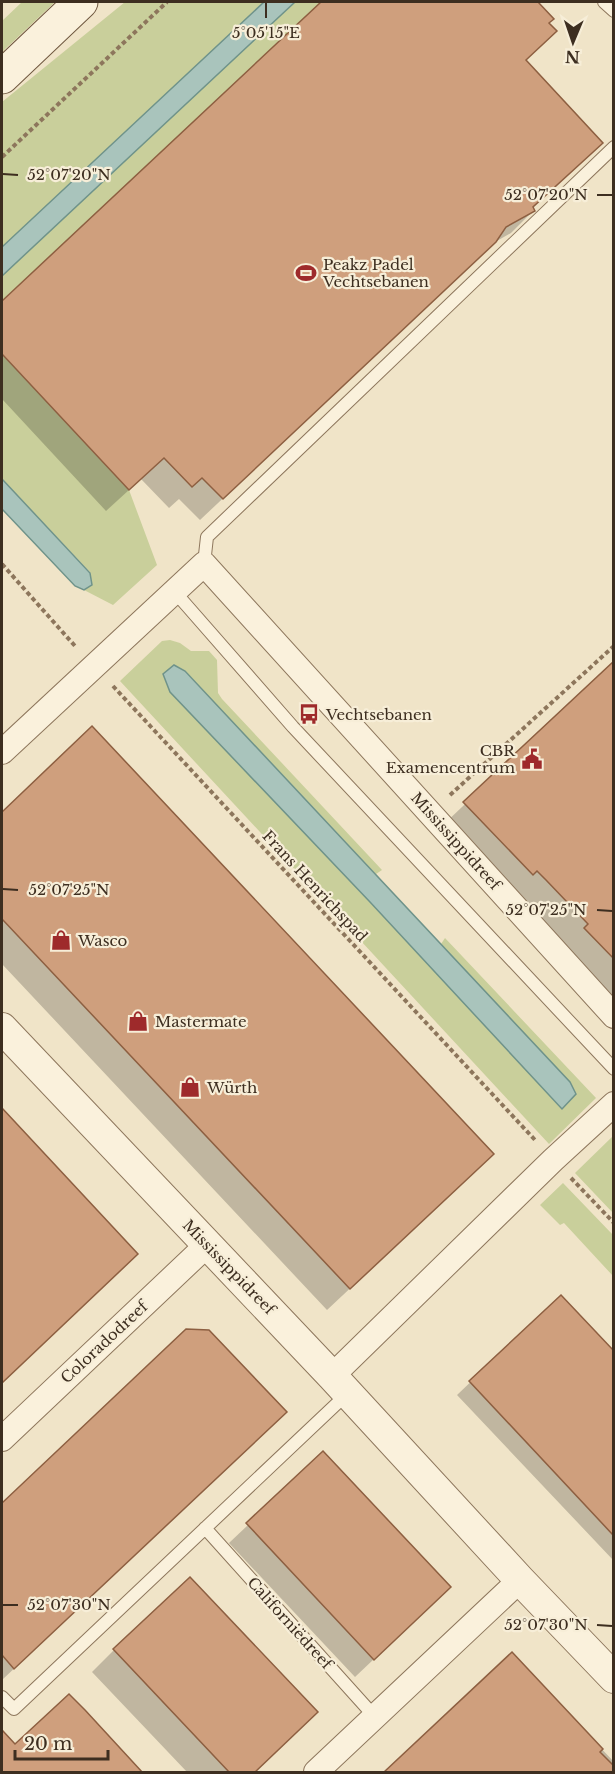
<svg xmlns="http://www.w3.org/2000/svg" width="615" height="1774" font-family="'Libre Baskerville',serif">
<rect width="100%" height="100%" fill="#f0e4c8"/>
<path fill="#c9cf9b" d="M22 2H55L2 52V21Z
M125 2H264L2 247V102Z
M295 2H321L2 301V276Z
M2 354 129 490 157 565 113 605 84 590 92 585 90 572 2 479Z
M170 640 180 643 191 651H209L217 660 218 693 222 699 382 870 376 874 185 671 174 665 163 674 170 692 370 902 561 1108 576 1094 570 1082 441 944 445 938 596 1098 549 1144 120 681 162 641Z
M613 1136H614L613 1213 575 1173Z
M563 1183 613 1235V1276L564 1223 560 1225 540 1205Z"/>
<path fill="#a9c4bc" stroke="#6f938a" stroke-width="1.5" d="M264 2H295L2 276V247Z
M2 479 90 573 92 585 84 590 75 586 2 509Z
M174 665 185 671 570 1082 576 1094 562 1109 370 902 170 692 163 674Z"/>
<path fill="#0003" d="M326 2H536L552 19 525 61 579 165 532 208 533 211 511 233 495 242 200 520 179 499 169 508 141 479 106 511 2 399V304Z
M614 663V1000L443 825Z
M92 728 470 1176 327 1310 2 964V814Z
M4 1113 118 1272 2 1382V1115Z
M560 1297 614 1353V1561L457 1395Z
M187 1331 263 1434 2 1680V1505Z
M323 1454 431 1605 355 1677 229 1543Z
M114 1650 254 1772H187L92 1672Z
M512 1654 614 1762V1772Z
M2 1732 15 1746 141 1772H2Z"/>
<path fill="#cf9f7d" stroke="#8d5f41" stroke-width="1.5" d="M321 2H538L554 19 549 23 557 31 526 60 603 143 533 207 535 211 506 227 496 242 223 499 202 478 192 487 164 458 129 490 2 354V301Z
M614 661V959L584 928 588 924 546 880 537 871 533 875 463 802Z
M92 726 494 1154 350 1289 2 919V812Z
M2 1108 138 1254 2 1383Z
M561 1295 614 1351V1536L469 1381Z
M186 1329 209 1330 287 1412 14 1669 2 1655V1503Z
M323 1451 451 1587 374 1660 246 1523Z
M190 1577 318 1712 254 1773H230L113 1649Z
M512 1652 603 1749 600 1752 614 1766V1773H383Z
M69 1694 85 1710 143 1773H2V1730L15 1744Z"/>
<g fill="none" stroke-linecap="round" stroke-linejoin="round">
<g stroke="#8d765c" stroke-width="14">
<path id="service" d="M604 2 614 11
M204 564 207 537 614 147
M174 591 293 727 614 1069
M205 1528 375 1717
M2 1697 14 1709 347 1394"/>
</g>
<g stroke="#8d765c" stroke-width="26">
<path id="minor" d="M2 752 204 564 614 1016
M332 1376 553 1160 614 1104
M2 1439 207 1245
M316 1772 520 1580"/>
</g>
<g stroke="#8d765c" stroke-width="32">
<path id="tertiary" d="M2 1028 332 1376 520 1580 614 1678"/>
</g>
<g stroke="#6f573f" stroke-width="35">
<path id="secondary" d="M2 77 81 2"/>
</g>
<path stroke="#8d765c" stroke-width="4" stroke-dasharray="4.5 3" stroke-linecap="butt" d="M2 157 167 2
M2 564 75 646
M113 686 535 1140
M450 795 614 646
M571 1178 614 1223"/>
<use href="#service" stroke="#faf1dc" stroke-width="12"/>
<use href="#minor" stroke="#faf1dc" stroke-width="24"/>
<use href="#tertiary" stroke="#faf1dc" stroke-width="30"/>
<use href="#secondary" stroke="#faf1dc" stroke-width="33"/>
</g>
<path fill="none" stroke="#3d2e20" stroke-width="2" d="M266 18V3M3 174 18 175M597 195H612M3 889 18 890M597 910 612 911M3 1605H18M597 1625 612 1626"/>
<defs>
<g id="stadium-bare" transform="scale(1.62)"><path d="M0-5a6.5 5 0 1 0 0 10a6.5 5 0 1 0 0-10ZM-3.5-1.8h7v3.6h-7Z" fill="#9e2a2b" stroke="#f7eed8" stroke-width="2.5" paint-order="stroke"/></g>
<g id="bus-bare" transform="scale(1.62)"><path d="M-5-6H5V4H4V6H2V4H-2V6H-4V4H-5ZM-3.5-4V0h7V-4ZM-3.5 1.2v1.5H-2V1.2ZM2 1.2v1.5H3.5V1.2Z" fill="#9e2a2b" stroke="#f7eed8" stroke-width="2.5" paint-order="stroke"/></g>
<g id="civic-bare" transform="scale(1.62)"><path d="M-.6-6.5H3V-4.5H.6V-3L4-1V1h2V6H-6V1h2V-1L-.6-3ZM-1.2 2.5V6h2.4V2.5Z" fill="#9e2a2b" stroke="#f7eed8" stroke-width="2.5" paint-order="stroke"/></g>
<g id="shop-bare" transform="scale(1.62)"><path d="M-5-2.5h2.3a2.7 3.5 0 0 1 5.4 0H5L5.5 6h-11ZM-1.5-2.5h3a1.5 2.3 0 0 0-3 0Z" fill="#9e2a2b" stroke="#f7eed8" stroke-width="2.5" paint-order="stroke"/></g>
</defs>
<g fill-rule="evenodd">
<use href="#stadium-bare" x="306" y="273"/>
<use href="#bus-bare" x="309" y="714"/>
<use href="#civic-bare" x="532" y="759"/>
<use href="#shop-bare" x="61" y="940"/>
<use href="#shop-bare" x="138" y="1021"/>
<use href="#shop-bare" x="190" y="1087"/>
</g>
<g text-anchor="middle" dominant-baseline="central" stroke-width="4.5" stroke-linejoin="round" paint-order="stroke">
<g font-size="15" fill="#3d2e20" stroke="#f7eed8" text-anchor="start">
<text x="323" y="264">Peakz Padel<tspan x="323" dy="17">Vechtsebanen</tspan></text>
<text x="326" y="714">Vechtsebanen</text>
<text x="515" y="750" text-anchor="end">CBR<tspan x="515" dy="17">Examencentrum</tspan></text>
<text x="78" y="940">Wasco</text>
<text x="155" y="1021">Mastermate</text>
<text x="207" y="1087">Würth</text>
</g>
<g font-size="15" fill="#3d2e20" stroke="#f7eed8">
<text transform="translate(456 841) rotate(48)">Mississippidreef</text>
<text transform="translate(315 886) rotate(47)">Frans Henrichspad</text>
<text transform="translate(229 1267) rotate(46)">Mississippidreef</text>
<text transform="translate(104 1342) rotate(-43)">Coloradodreef</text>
<text transform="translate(290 1623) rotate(48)">Californiëdreef</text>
</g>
</g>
<g font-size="15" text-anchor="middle" fill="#3d2e20" stroke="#f7eed8" stroke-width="4.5" stroke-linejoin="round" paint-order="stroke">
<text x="266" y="38">5°05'15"E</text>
<text x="69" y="180">52°07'20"N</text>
<text x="546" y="200">52°07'20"N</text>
<text x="69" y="895">52°07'25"N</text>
<text x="546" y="915">52°07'25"N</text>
<text x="69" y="1610">52°07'30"N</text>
<text x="546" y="1630">52°07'30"N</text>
</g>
<rect width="615" height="1774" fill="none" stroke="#3d2e20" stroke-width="6"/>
<g transform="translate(573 42) rotate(182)" stroke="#f7eed8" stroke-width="4.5" paint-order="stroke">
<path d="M0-4.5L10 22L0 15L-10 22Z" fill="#3d2e20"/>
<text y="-9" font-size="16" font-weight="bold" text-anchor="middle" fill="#3d2e20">N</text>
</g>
<path d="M15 1750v9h93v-9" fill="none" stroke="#3d2e20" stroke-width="3"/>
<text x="24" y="1750" font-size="18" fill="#3d2e20" stroke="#f7eed8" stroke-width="4.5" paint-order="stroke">20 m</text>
</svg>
